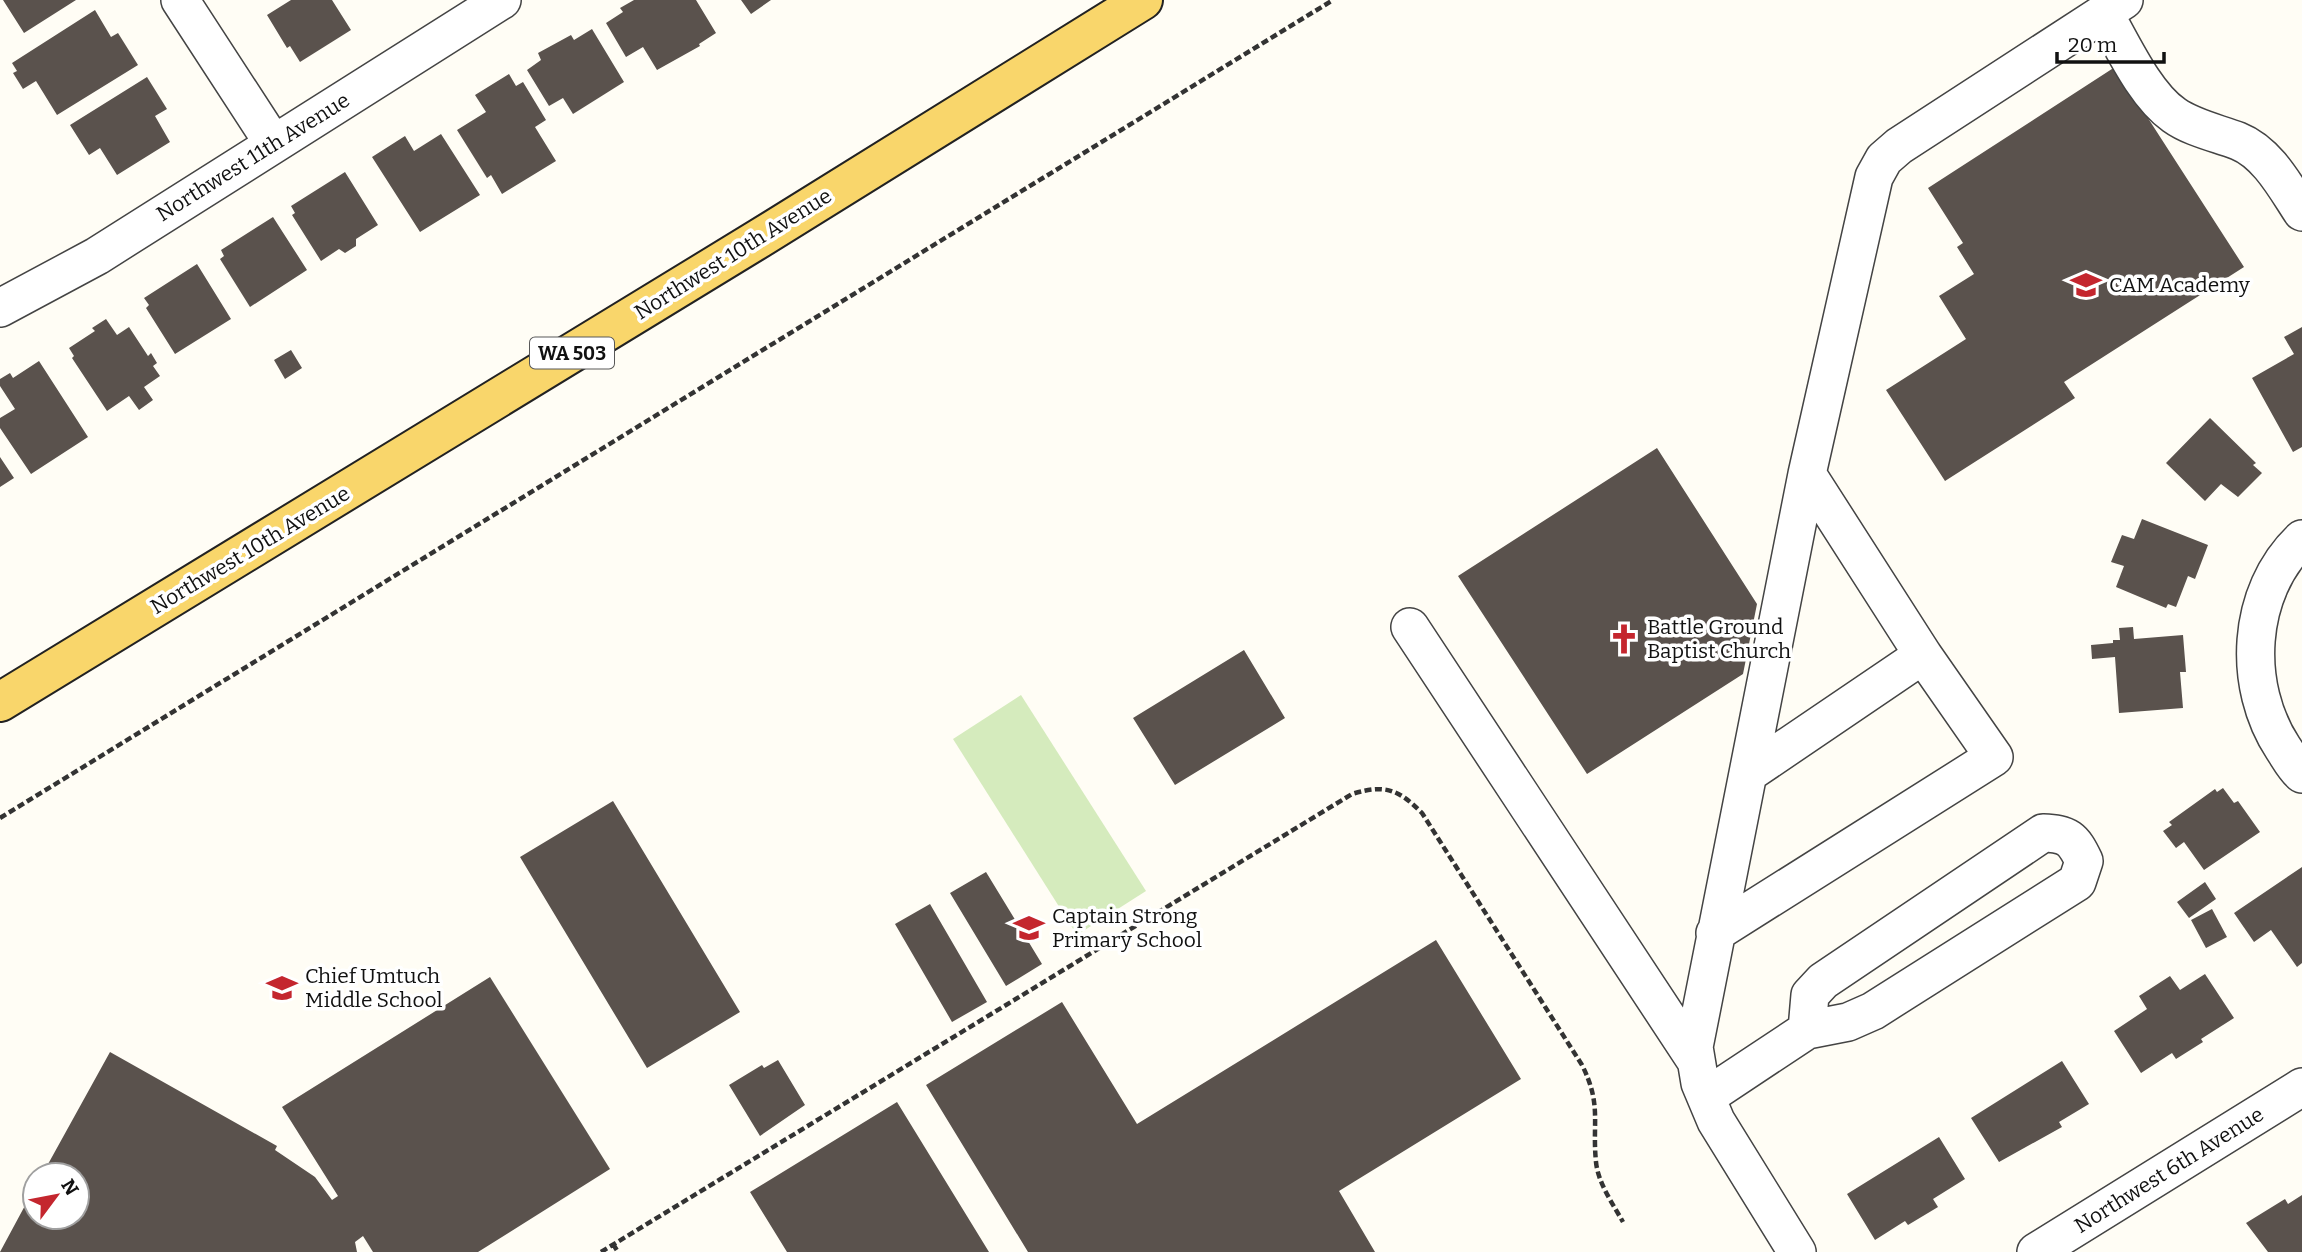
<svg xmlns="http://www.w3.org/2000/svg" width="2302" height="1252" font-family="Bitter,serif">
<rect width="100%" height="100%" fill="#fffdf5"/>
<path fill="#d5ebbd" d="M1021 695 1146 891 1077 935 953 739Z"/>
<path fill="#5a524d" d="M3 0H76L24 33Z
M291 0H332L351 30 300 62 290 46 287 48 267 15Z
M634 0H696L716 33 699 44 700 46 657 70 643 47 626 57 606 23 623 12 620 8Z
M741 0H771L751 14Z
M95 10 111 37 118 33 138 65 57 115 36 81 23 89 13 73 17 71 12 63Z
M592 29 624 82 573 114 563 98 549 106 527 70 541 60 538 53 571 35 574 40Z
M2115 67 2244 267 2064 382 2075 398 1945 481 1886 390 1966 339 1939 296 1974 274 1957 247 1963 243 1928 188Z
M509 74 516 86 523 82 546 120 535 127 556 161 502 194 491 175 487 178 457 130 486 112 475 95Z
M147 77 167 109 155 116 170 142 117 175 100 148 89 155 70 125Z
M441 134 480 195 420 232 372 157 405 136 414 151Z
M345 172 378 225 356 239V246L345 253 339 249 321 261 292 215 295 213 291 206Z
M273 217 307 270 250 307 220 259 224 256 221 250Z
M197 264 231 319 175 354 146 308 149 305 144 298Z
M106 319 117 335 129 327 148 356 151 353 157 363 153 366 160 376 144 387 153 400 139 410 129 396 107 411 72 358 74 356 69 348 95 331 92 328Z
M2302 327V447L2293 452 2252 378 2294 354 2284 337Z
M291 350 302 368 285 379 274 360Z
M39 361 88 437 31 474 0 428V418L15 409 0 386V379L10 373 13 378Z
M2210 418 2256 463 2253 465 2262 473 2238 497 2221 484 2205 501 2166 463Z
M1657 448 1757 604 1743 674 1587 774 1458 576Z
M0 457 14 478 0 487Z
M2142 519 2208 545 2195 579 2188 576 2176 607 2168 604 2166 608 2116 587 2124 566 2111 562 2122 535 2134 539Z
M2133 627 2134 639 2183 635 2186 672H2180L2183 708 2119 713 2115 657 2092 659 2091 645 2113 643V640H2120L2119 628Z
M1244 650 1285 718 1175 785 1133 718Z
M2223 788 2234 803 2238 801 2260 832 2204 870 2184 842 2176 848 2163 831 2172 825 2169 822 2215 789 2217 792Z
M613 801 740 1012 647 1068 520 857Z
M2302 867V963L2297 967 2271 930 2254 942 2234 913Z
M986 872 1042 964 1006 986 950 893Z
M2205 882 2216 899 2189 918 2177 902Z
M930 904 987 1002 952 1022 895 924Z
M2212 909 2227 937 2206 948 2191 920Z
M1436 940 1521 1079 1339 1191 1375 1252H1028L926 1085 1062 1002 1137 1124Z
M2205 974 2234 1018 2201 1039 2203 1042 2176 1059 2172 1053 2141 1073 2114 1031 2147 1009 2139 996 2170 976 2180 990Z
M490 977 610 1169 478 1252H373L363 1236 355 1242 357 1252H0L35 1187V1217H77V1175H42L110 1052 277 1146 275 1150 315 1177 332 1200 338 1196 282 1107Z
M778 1060 805 1105 760 1136 729 1085 762 1065 764 1068Z
M2062 1061 2089 1104 2059 1122 2062 1127 1999 1162 1971 1118Z
M897 1102 989 1252H787L750 1192Z
M1939 1137 1965 1179 1933 1199 1938 1207 1908 1225 1905 1221 1875 1240 1847 1194Z
M2302 1195V1252H2268L2246 1223 2285 1199 2288 1204Z"/>
<g fill="none" stroke-linecap="round" stroke-linejoin="round">
<g stroke="#444" stroke-width="40">
<path id="minor" d="M180 0 273 143
M2104 13C2122 44 2144 94 2174 115 2192 128 2217 133 2238 141 2268 153 2286 188 2302 212
M0 308 97 256 502 0
M2302 539C2246 592 2242 686 2283 748 2289 757 2294 767 2302 774
M1410 627 1696 1061
M1749 773 1923 655
M1715 933 1994 757 1923 655 1807 474
M1706 1097 1807 1030 1848 1022 1873 1011 2077 882 2084 861C2073 838 2068 834 2043 833L1823 981 1810 995 1807 1030
M1797 1252 1716 1121 1700 1083 1694 1047 1807 474 1874 177 1884 159 1899 146 2124 0
M2036 1252 2302 1087"/>
</g>
<g stroke="#222" stroke-width="42">
<path id="major" d="M0 702 760 238 1143 0"/>
</g>
<path stroke="#333" stroke-width="4.5" stroke-dasharray="7 3.5" stroke-linecap="butt" d="M0 818 1333 0
M613 1244 618 1252
M601 1252 1352 794C1385 784 1398 789 1422 813L1582 1065C1602 1105 1592 1122 1596 1162 1598 1183 1613 1204 1623 1222"/>
<use href="#minor" stroke="#fff" stroke-width="37"/>
<use href="#major" stroke="#f9d66b" stroke-width="38"/>
</g>
<defs>
<g id="school-bare" transform="scale(2.415)"><path d="M0-5L7-2L0 1L-7-2ZM-4 1L0 2.5L4 1V4Q0 6-4 4Z" fill="#c4262e" stroke="#fff" stroke-width="2.5" paint-order="stroke"/></g>
<g id="church-bare" transform="scale(2.415)"><path d="M-1.2-6h2.4v3.5h3.3v2.4h-3.3V6h-2.4V-.1h-3.3v-2.4h3.3Z" fill="#c4262e" stroke="#fff" stroke-width="2.5" paint-order="stroke"/></g>
</defs>
<g fill-rule="evenodd">
<use href="#school-bare" x="2086" y="285"/>
<use href="#church-bare" x="1624" y="639"/>
<use href="#school-bare" x="1029" y="928"/>
<use href="#school-bare" x="282" y="988"/>
</g>
<g text-anchor="middle" dominant-baseline="central" stroke-width="7" stroke-linejoin="round" paint-order="stroke">
<rect fill="#fff" stroke="#585858" stroke-width="2" x="530" y="337.5" width="84" height="31" rx="5"/>
<g font-size="19" font-weight="bold" fill="#111">
<text x="572" y="353">WA 503</text>
</g>
<g font-size="21" fill="#111" stroke="#fff">
<text transform="translate(253 157) rotate(-32)">Northwest 11th Avenue</text>
<text transform="translate(733 254) rotate(-32)">Northwest 10th Avenue</text>
<text transform="translate(250 550) rotate(-31)">Northwest 10th Avenue</text>
<text transform="translate(2169 1170) rotate(-32)">Northwest 6th Avenue</text>
</g>
<g font-size="21" fill="#111" stroke="#fff" text-anchor="start">
<text x="2109" y="285">CAM Academy</text>
<text x="1647" y="627">Battle Ground<tspan x="1647" dy="24">Baptist Church</tspan></text>
<text x="1052" y="916">Captain Strong<tspan x="1052" dy="24">Primary School</tspan></text>
<text x="305" y="976">Chief Umtuch<tspan x="305" dy="24">Middle School</tspan></text>
</g>
</g>
<g transform="translate(56 1196) rotate(58)"><circle r="33" fill="#ffffff" stroke="#a0a0a0" stroke-width="2"/>
<path d="M0-5L12 26L0 18L-12 26Z" fill="#c4262e"/>
<text y="-10" font-size="19" font-weight="bold" text-anchor="middle" fill="#111111">N</text>
</g>
<path d="M2057 52v10h107v-10" fill="none" stroke="#111111" stroke-width="3.5"/>
<text x="2068" y="52" font-size="21" fill="#111111" stroke="#ffffff" stroke-width="5" paint-order="stroke">20 m</text>
</svg>
